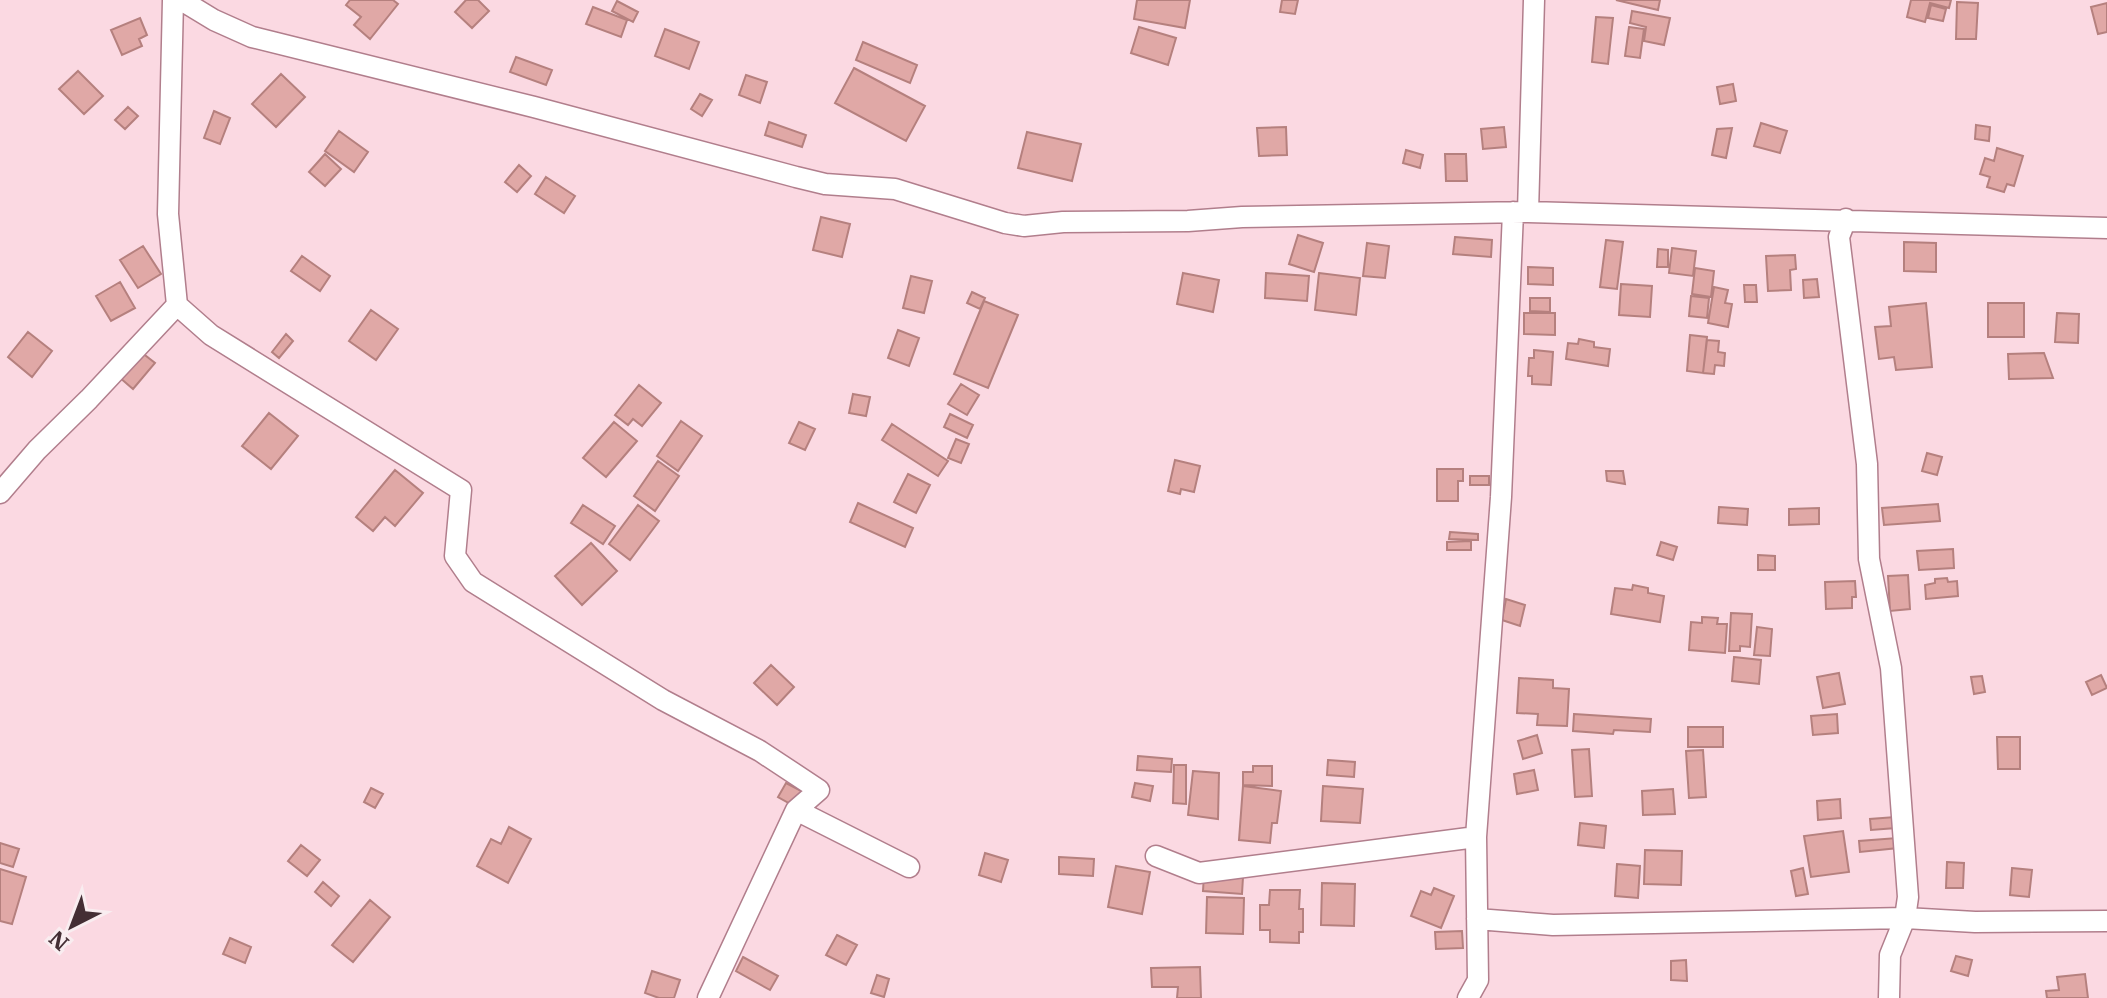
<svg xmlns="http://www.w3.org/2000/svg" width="2107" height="998" font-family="'IBM Plex Serif',serif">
<rect width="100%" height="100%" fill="#fbd9e2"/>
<path fill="#e0a8a6" stroke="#b5807e" stroke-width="2" d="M350 0H393L398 4 370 39 354 25 361 17 346 5Z
M466 0H478L489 11 472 28 455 12Z
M1137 0H1190L1185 28 1134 19Z
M1282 0H1298L1295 14 1280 12Z
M1616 0H1660L1658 10Z
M1911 0H1951L1949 8 1930 3 1925 22 1907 17Z
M617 1 638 12 633 22 612 11Z
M1957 2 1978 3 1976 39H1956Z
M2107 3V32L2098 34 2091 7Z
M1931 5 1946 9 1943 21 1928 18Z
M593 7 627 20 621 37 586 24Z
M1632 11 1670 18 1664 45 1644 41 1646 27 1630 23Z
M1596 17 1613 18 1608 64 1592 62Z
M140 18 147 35 139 39 142 46 122 55 111 30Z
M1139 27 1176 38 1168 65 1131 53Z
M1629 27 1644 29 1640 58 1625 56Z
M665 29 699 42 689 69 655 56Z
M863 42 917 65 910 83 856 60Z
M516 57 552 70 546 85 510 72Z
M854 68 925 106 906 141 835 103Z
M78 71 103 96 84 114 59 89Z
M281 74 305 97 276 127 252 104Z
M746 75 767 82 760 103 739 95Z
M1733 84 1736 101 1720 104 1717 87Z
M700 94 712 100 702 116 691 109Z
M128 107 138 116 125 129 115 120Z
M214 111 230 118 220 144 204 138Z
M769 122 806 135 802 147 765 135Z
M1761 123 1787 131 1780 153 1754 146Z
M1976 125 1990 127 1989 141 1975 139Z
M1286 127 1287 155 1259 156 1257 128Z
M1504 127 1506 147 1483 149 1481 129Z
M1732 128 1726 158 1712 155 1717 129Z
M339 131 368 152 354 172 325 151Z
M1027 132 1081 144 1072 181 1018 168Z
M1997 148 2023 156 2014 186 2007 184 2004 192 1987 187 1990 177 1980 174 1985 158 1994 161Z
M1406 150 1423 155 1420 168 1403 163Z
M325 154 341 169 325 186 309 172Z
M1445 154H1466L1467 181H1446Z
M519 165 531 176 517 192 505 182Z
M546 177 575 196 564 213 535 194Z
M821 217 850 224 842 257 813 250Z
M1298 235 1323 243 1314 272 1289 264Z
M1455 237 1492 240 1491 257 1453 254Z
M1606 240 1623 242 1617 289 1600 287Z
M1904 242 1936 243V272L1904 271Z
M1367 243 1389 246 1385 278 1363 276Z
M143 246 161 274 138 288 120 260Z
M1672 248 1696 251 1693 276 1669 273Z
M1658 249 1668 250V267H1657Z
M1795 255 1796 269 1790 270 1791 290 1768 291 1766 256Z
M302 256 330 276 320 291 291 271Z
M1528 267 1553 268V285L1528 284Z
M1695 268 1714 271 1711 297 1692 294Z
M1183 273 1219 280 1213 312 1177 304Z
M1266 273 1309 276 1307 301 1265 298Z
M1319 273 1360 278 1356 315 1315 310Z
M911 276 932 281 924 313 903 308Z
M1817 279 1819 297 1804 298 1803 280Z
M120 282 135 308 111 321 96 296Z
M1621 284 1652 286 1650 317 1619 315Z
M1744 285H1756L1757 302H1745Z
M1714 287 1728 290 1725 303 1732 304 1728 327 1708 323Z
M972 292 985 298 980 309 967 303Z
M1691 296 1709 298 1707 318 1689 316Z
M1530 298H1550V312L1530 311Z
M984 301 1018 315 988 388 954 374Z
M1926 303 1932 367 1896 370 1894 357 1879 359 1875 327 1891 326 1889 307Z
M1988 303H2024V337H1988Z
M371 310 398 329 376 360 349 341Z
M1524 313H1555V335L1524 334Z
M2057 313 2079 314 2078 343 2055 342Z
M898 330 919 338 909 366 888 358Z
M28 332 52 351 32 377 8 357Z
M286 334 293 341 279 358 272 352Z
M1690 335 1707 337 1703 373 1687 371Z
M1579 339 1594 342V347L1610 349 1608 366 1566 359 1568 343 1578 344Z
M1707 340 1719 341 1718 352 1725 353 1724 366 1715 365 1714 374 1703 373Z
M1534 350 1553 352 1551 385 1532 384V376H1528L1529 358H1534Z
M141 352 155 363 133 389 119 377Z
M2044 353 2053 378 2009 379 2008 354Z
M961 384 979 395 967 415 948 404Z
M639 385 661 403 642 426 633 419 628 425 615 415Z
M853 394 870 397 866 416 849 413Z
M269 413 298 436 271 469 242 446Z
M950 414 973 425 967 438 944 427Z
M681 421 702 436 678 471 657 456Z
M614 422 637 441 606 477 583 458Z
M799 422 815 429 805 450 789 443Z
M892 424 948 461 938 476 882 440Z
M956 439 969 444 961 463 948 458Z
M1927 453 1942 457 1937 475 1922 471Z
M1175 460 1200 466 1194 492 1181 489 1180 494 1168 491Z
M658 461 679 476 655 511 634 496Z
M1437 469H1463V481H1458V501H1437Z
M395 470 423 493 395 526 385 517 373 531 356 517Z
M1606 471H1623L1625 484 1607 481Z
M908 474 930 485 916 513 894 502Z
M1470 476H1489V485H1470Z
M858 503 913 528 905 547 850 522Z
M1938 504 1940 521 1884 525 1882 508Z
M583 505 615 526 603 544 571 523Z
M638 505 659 521 630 560 609 544Z
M1719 507 1748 509 1747 525 1718 523Z
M1819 508V524L1789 525V509Z
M1450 532 1478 534V540L1449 539Z
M1471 541V550H1447V542Z
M1661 542 1677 547 1673 560 1657 555Z
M591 543 617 571 582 605 555 576Z
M1953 549 1954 568 1919 570 1917 551Z
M1758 555 1775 556V570H1758Z
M1908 575 1910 609 1890 611 1888 576Z
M1947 578 1948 582 1957 581 1958 596 1926 599 1925 585 1935 583V579Z
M1855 581 1856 597H1852V608L1826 609 1825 582Z
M1633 585 1648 588V593L1664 596 1660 622 1611 614 1615 588 1632 590Z
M1506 599 1525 605 1520 626 1502 620Z
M1731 613 1752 614 1750 647 1740 646V651H1729Z
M1702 617 1718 618 1717 624H1727L1725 653 1689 650 1691 622 1702 623Z
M1757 627 1772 629 1770 656 1754 655Z
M1734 657 1761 660 1759 684 1732 681Z
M771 665 794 687 777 705 754 683Z
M1839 673 1845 704 1823 708 1817 677Z
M2101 675 2107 688 2092 695 2086 682Z
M1982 676 1985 692 1974 694 1971 677Z
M1519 678 1553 680V688L1569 689 1567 726 1537 725 1538 714 1517 713Z
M1574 714 1651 719 1650 732 1614 730 1613 734 1573 731Z
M1837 714 1838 733 1813 735 1811 716Z
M1688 727H1723V747H1688Z
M1537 735 1542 753 1523 759 1518 741Z
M1997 737H2020V769H1998Z
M1589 749 1592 796 1575 797 1572 750Z
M1703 750 1706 797 1689 798 1686 751Z
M1138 756 1172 759 1171 772 1137 770Z
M1328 760 1355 762 1354 777 1327 775Z
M1174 765H1186V804L1173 803Z
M1253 766H1272V786L1243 785V772H1253Z
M1534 770 1538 790 1517 794 1514 774Z
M1193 771 1219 773 1218 819 1188 815Z
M786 783 811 796 803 811 778 797Z
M1135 783 1153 786 1150 801 1132 797Z
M1243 786 1281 791 1277 823H1272L1270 843 1239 840Z
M1323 786 1363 789 1360 823 1321 821Z
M371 788 383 794 375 808 364 802Z
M1673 789 1675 814 1643 815 1642 791Z
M1840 799 1841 818 1818 820 1817 801Z
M1895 817 1896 828 1871 830 1870 819Z
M1580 823 1606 826 1604 848 1578 845Z
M509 827 531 839 508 883 477 866 491 839 501 844Z
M1843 831 1849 872 1811 877 1804 836Z
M1897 838 1898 848 1860 852 1859 841Z
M0 843 19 849 13 867 0 863Z
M301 845 320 860 307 876 288 861Z
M1645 850 1682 851 1681 885 1644 884Z
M985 853 1008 860 1001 882 979 875Z
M1059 857 1094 859 1093 876 1059 874Z
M1947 862 1964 863 1963 888H1946Z
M1617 864 1640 866 1638 898 1615 896Z
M1116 866 1150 872 1142 914 1108 907Z
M1803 868 1808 894 1796 896 1791 871Z
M2012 868 2032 870 2029 897 2010 895Z
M0 869 26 877 12 924 0 921Z
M1204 874 1243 877 1242 894 1203 891Z
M323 882 339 896 331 906 315 892Z
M1322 883 1355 884 1354 926 1321 925Z
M1434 888 1454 896 1441 928 1411 916 1421 891 1431 895Z
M1270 890H1300L1299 909H1303V932H1299V943L1270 942V930H1260V905H1269Z
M1207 897 1244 898 1243 934 1206 933Z
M370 900 390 917 353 962 332 945Z
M1462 931 1463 948 1436 949 1435 932Z
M837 935 857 945 846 965 826 955Z
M230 938 251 947 245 963 223 954Z
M1956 956 1972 960 1968 976 1951 971Z
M743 957 778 976 770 990 736 971Z
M1686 960 1687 981 1671 980V961Z
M1200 967 1201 998H1177L1178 987H1152L1151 968Z
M652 971 680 980 674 998H659L645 993Z
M2085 974 2088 998H2047L2046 991 2059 990 2057 977Z
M877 975 889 979 884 997 871 993Z"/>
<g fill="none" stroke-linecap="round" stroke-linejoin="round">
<g stroke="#b17e8c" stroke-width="23">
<path id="street" d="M181 0 214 20 252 37 534 107 796 177 825 184 895 189 1005 223 1024 226 1063 222 1188 221 1242 217 1528 212 2107 228
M1528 212 1534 0
M177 305 211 335 461 490 455 556 473 582 663 700 760 751 819 790 796 810 708 998
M0 493 37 450 89 399 177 305 168 214 173 0
M796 810 909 867
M1156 856 1199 873 1476 837
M1477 919 1553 925 1905 918 1908 897 1891 668 1869 559 1867 464 1839 237 1846 219
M1468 998 1478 980 1476 837 1501 497 1513 212
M1889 998 1890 955 1905 918 1975 922 2107 921"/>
</g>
<use href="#street" stroke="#fff" stroke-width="20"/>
</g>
<g transform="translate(72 926) rotate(222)" stroke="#f9edf0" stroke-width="6" paint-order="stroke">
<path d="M0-6L14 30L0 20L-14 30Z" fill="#442e34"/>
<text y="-12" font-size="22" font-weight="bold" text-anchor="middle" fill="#442e34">N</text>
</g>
</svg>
